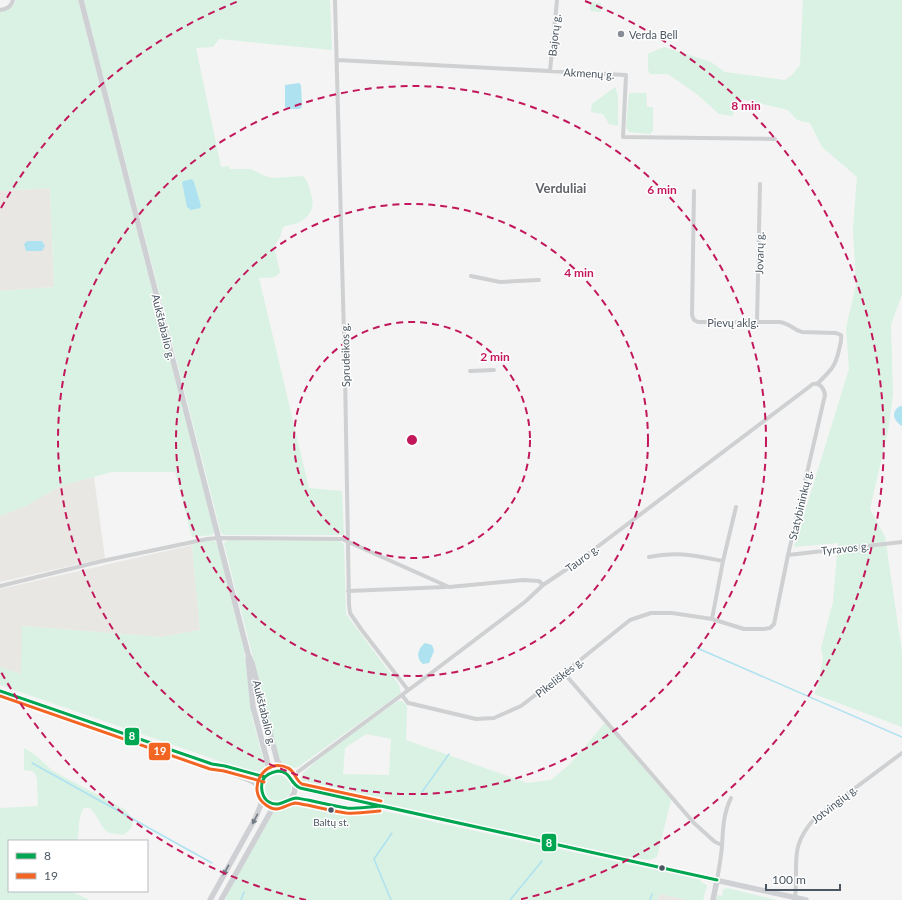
<svg xmlns="http://www.w3.org/2000/svg" width="902" height="900" font-family="Lato,sans-serif">
<rect width="100%" height="100%" fill="#f4f4f4"/>
<path fill="#e8e7e3" d="M50 188 54 287 0 291V191Z
M94 477 105 558 0 582V516L26 506 60 486Z
M192 545 200 630 161 637 23 626 21 674 0 667V589Z
M660 894 688 900H657Z"/>
<path fill="#d9f2e3" fill-rule="evenodd" d="M16 0H78L214 532 212 535 192 537 175 472H112L60 486 26 506 0 516V291L54 287 50 188 0 191V12C8 12 13 7 16 0Z
M84 0H330L332 50 219 39 213 47 196 48 221 167 229 166 230 169H251L265 176 272 178 303 176C308 181 309 187 311 194 316 208 309 219 295 224 291 225 287 225 283 227L280 237 274 247 280 272C275 280 267 277 259 278L309 488 342 491 344 535H224L221 533Z
M803 0H902V294L891 325 893 394 888 431 870 509 885 537 902 652V727L814 694 818 686 823 658 821 648 833 602 838 543 794 547 849 369 846 328 856 285 853 228 857 177 822 147 810 123 797 120 788 110 737 98 733 116 719 114 698 95 668 74H650L648 70V54L664 47 711 62 725 72 785 80 792 75 800 65Z
M590 2 601 3V12L590 11Z
M615 87 618 95V126L609 124 603 114 591 112 592 104Z
M629 93H646L647 107H653V131L650 134 629 132 626 127Z
M231 540 339 541 344 544 346 614 399 685 401 693 298 767C285 770 282 767 278 755L224 544 226 541Z
M206 541H214L217 543 244 650 252 717 265 766 263 771 259 772H251L0 685V667L21 674 22 626 161 637 200 630 192 545Z
M398 701H402L407 706 406 740 527 783 551 780 570 764 605 723 671 800 657 857 649 860 626 857 307 787 302 782 301 778 303 773 327 752ZM366 734 391 739 389 775 343 774 345 748Z
M24 748 34 754 53 771 124 809C135 819 136 827 123 835 119 834 114 834 110 833 101 830 98 815 90 808H84C77 818 80 830 77 841H9V891H70L90 900H0V808L38 806 37 780 36 775 32 771 24 770Z
M265 788a13 13 0 1 1 26 0a13 13 0 1 1-26 0Z
M293 803 343 815 379 810 701 880V882L707 885 703 900H688L660 894 657 900H225L233 882 274 812Z
M727 888 777 900H716L717 895 722 896 723 890Z"/>
<path fill="#aee2f0" d="M299 83 301 85 302 106 300 109H287L285 107V85Z
M192 179 194 182 201 206 200 208 191 210 187 207 182 182 184 181Z
M27 241H42L45 246 42 251H26L24 244Z
M900 406H902V426C894 421 890 412 900 406Z
M425 643 432 645 434 651 429 663 423 664C415 658 418 648 425 643Z"/>
<g fill="none" stroke-linecap="round" stroke-linejoin="round">
<path stroke="#aee2f0" stroke-width="1.5" d="M697 648 902 737
M32 763 212 863
M422 792 449 754
M241 900 244 892
M391 900 374 859 392 833
M510 900 542 861
M650 900 652 894"/>
<path stroke="#ced0d2" stroke-width="4" d="M335 0 345 373 349 604 350 613 361 629 408 690
M0 10C7 9 11 7 13 0
M337 60 626 75 623 137 775 139
M550 71 557 0
M694 191 692 315 694 320 698 322H779C791 323 792 330 802 332L836 333 841 335C842 340 840 345 839 350 835 368 830 371 817 384
M471 276 500 282 539 280
M757 322 760 184
M470 371 494 370
M788 555 902 542
M649 557C677 551 696 556 723 561
M0 586 102 561 207 539 219 538 342 539 449 587 523 580 539 581 543 585
M348 591 446 587
M712 619 723 561 736 507
M564 673 694 823 715 842 722 845
M291 777 418 683 526 601 543 585 576 563 813 384C820 383 824 388 825 395L788 555 774 624 770 628 764 629H744L712 619 672 613H651L630 620 564 673 521 706 494 718 476 719 413 704 408 703 402 695
M717 880C719 869 721 858 722 846 723 830 723 814 731 798
M795 898C799 863 788 848 815 818L902 753"/>
<path stroke="#ced0d4" stroke-width="5.5" d="M81 0 248 654 252 663 277 760 284 772
M248 658 253 707 267 760 269 774
M0 691 212 764C226 775 251 776 261 788
M212 764 225 766 265 777
M261 787a17 17 0 1 1 34 0a17 17 0 1 1-34 0Z
M295 785 308 790 806 900
M290 799 296 798 348 808 374 807
M210 900 255 819 264 797
M221 900 275 804
M713 900 717 880"/>
<g stroke="#fff" stroke-width="6">
<path id="bus-1" d="M0 691 212 764 225 766 265 777
M278 771C292 772 289 783 300 788L381 806C370 807 358 809 347 808 334 806 321 803 308 800 304 800 299 798 296 798 286 799 280 808 269 802 262 798 260 787 263 780 266 774 272 772 278 771Z
M381 806H382L717 880Z"/>
</g>
<g stroke="#fff" stroke-width="6">
<path id="bus-2" d="M0 696 210 769 224 771 264 782
M380 811C369 812 357 814 346 813 333 811 320 808 307 805 303 805 299 803 295 803 284 805 278 814 266 805 245 791 264 756 288 768 295 771 295 780 302 784L381 801"/>
</g>
<use href="#bus-1" stroke="#00a651" stroke-width="3"/>
<use href="#bus-2" stroke="#f26522" stroke-width="3"/>
</g>
<defs><path id="oneway-solid" d="M-6-.8H1V-3.2L6.5 0L1 3.2V.8H-6Z"/></defs>
<g fill="#727b84">
<use href="#oneway-solid" transform="translate(255 819) rotate(118)"/>
<use href="#oneway-solid" transform="translate(226 870) rotate(119)"/>
</g>
<g fill="none" stroke="#c2185b" stroke-width="2" stroke-dasharray="7 5">
<circle cx="412" cy="440" r="118"/>
<circle cx="412" cy="440" r="236"/>
<circle cx="412" cy="440" r="354"/>
<path d="M306 900A472 472 0 0 1 1 672M1 208A472 472 0 0 1 239 1M585 1A472 472 0 0 1 518 900"/>
</g>
<circle fill="#868d94" stroke="#fff" stroke-width="1.5" cx="621" cy="34" r="4"/>
<g fill="#4a5661" stroke="#fff" stroke-width="1.5">
<circle cx="331" cy="810" r="3.5"/>
<circle cx="662" cy="868" r="3.5"/>
</g>
<g text-anchor="middle" dominant-baseline="central" stroke-width="3" stroke-linejoin="round" paint-order="stroke">
<g font-size="10" fill="#4a5661" stroke="#fff">
<text x="331" y="822">Baltų st.</text>
</g>
<g font-size="11" fill="#4a5661" stroke="#fff" text-anchor="start">
<text x="629" y="34">Verda Bell</text>
</g>
<g font-size="11" fill="#4a5661" stroke="#fff">
<text transform="translate(554 35) rotate(-84)">Bajorų g.</text>
<text transform="translate(589 73) rotate(3)">Akmenų g.</text>
<text transform="translate(759 253) rotate(-89)">Jovarų g.</text>
<text x="733" y="322">Pievų aklg.</text>
<text transform="translate(164 327) rotate(76)">Aukštabalio g.</text>
<text transform="translate(345 355) rotate(-91)">Sprudeikos g.</text>
<text transform="translate(800 505) rotate(-77)">Statybininkų g.</text>
<text transform="translate(845 548) rotate(-6)">Tyravos g.</text>
<text transform="translate(582 558) rotate(-37)">Tauro g.</text>
<text transform="translate(559 677) rotate(-38)">Pikeliškės g.</text>
<text transform="translate(265 713) rotate(76)">Aukštabalio g.</text>
<text transform="translate(834 804) rotate(-38)">Jotvingių g.</text>
</g>
<g font-size="13" font-weight="bold" fill="#5f6368" stroke="#fff">
<text x="561" y="188">Verduliai</text>
</g>
</g>
<circle cx="412" cy="440" r="6" fill="#c2185b" stroke="#fff" stroke-width="2"/>
<g font-size="12" text-anchor="middle" font-weight="bold" fill="#c2185b" stroke="#fff" stroke-width="3" stroke-linejoin="round" paint-order="stroke">
<text x="746" y="110">8 min</text>
<text x="662" y="194">6 min</text>
<text x="579" y="277">4 min</text>
<text x="495" y="361">2 min</text>
</g>
<g stroke="#fff" stroke-width="1.5">
<rect x="124" y="727" width="16" height="19" rx="4" fill="#00a651"/>
<rect x="148" y="742" width="23" height="19" rx="4" fill="#f26522"/>
<rect x="541" y="833" width="16" height="19" rx="4" fill="#00a651"/>
</g>
<g font-size="11" text-anchor="middle" font-weight="bold" fill="#fff">
<text x="132" y="740">8</text>
<text x="160" y="755">19</text>
<text x="549" y="847">8</text>
</g>
<rect x="8" y="840" width="140" height="52" fill="#ffffff" stroke="#b7bbc0"/>
<rect x="16" y="853" width="20" height="6" fill="#00a651" stroke="#b7bbc0"/>
<text x="44" y="860" font-size="12" fill="#4a5661">8</text>
<rect x="16" y="873" width="20" height="6" fill="#f26522" stroke="#b7bbc0"/>
<text x="44" y="880" font-size="12" fill="#4a5661">19</text>
<path d="M766 884v6h74v-6" fill="none" stroke="#4a5661" stroke-width="2"/>
<text x="772" y="884" font-size="12" fill="#4a5661" stroke="#ffffff" stroke-width="3" paint-order="stroke">100 m</text>
</svg>
